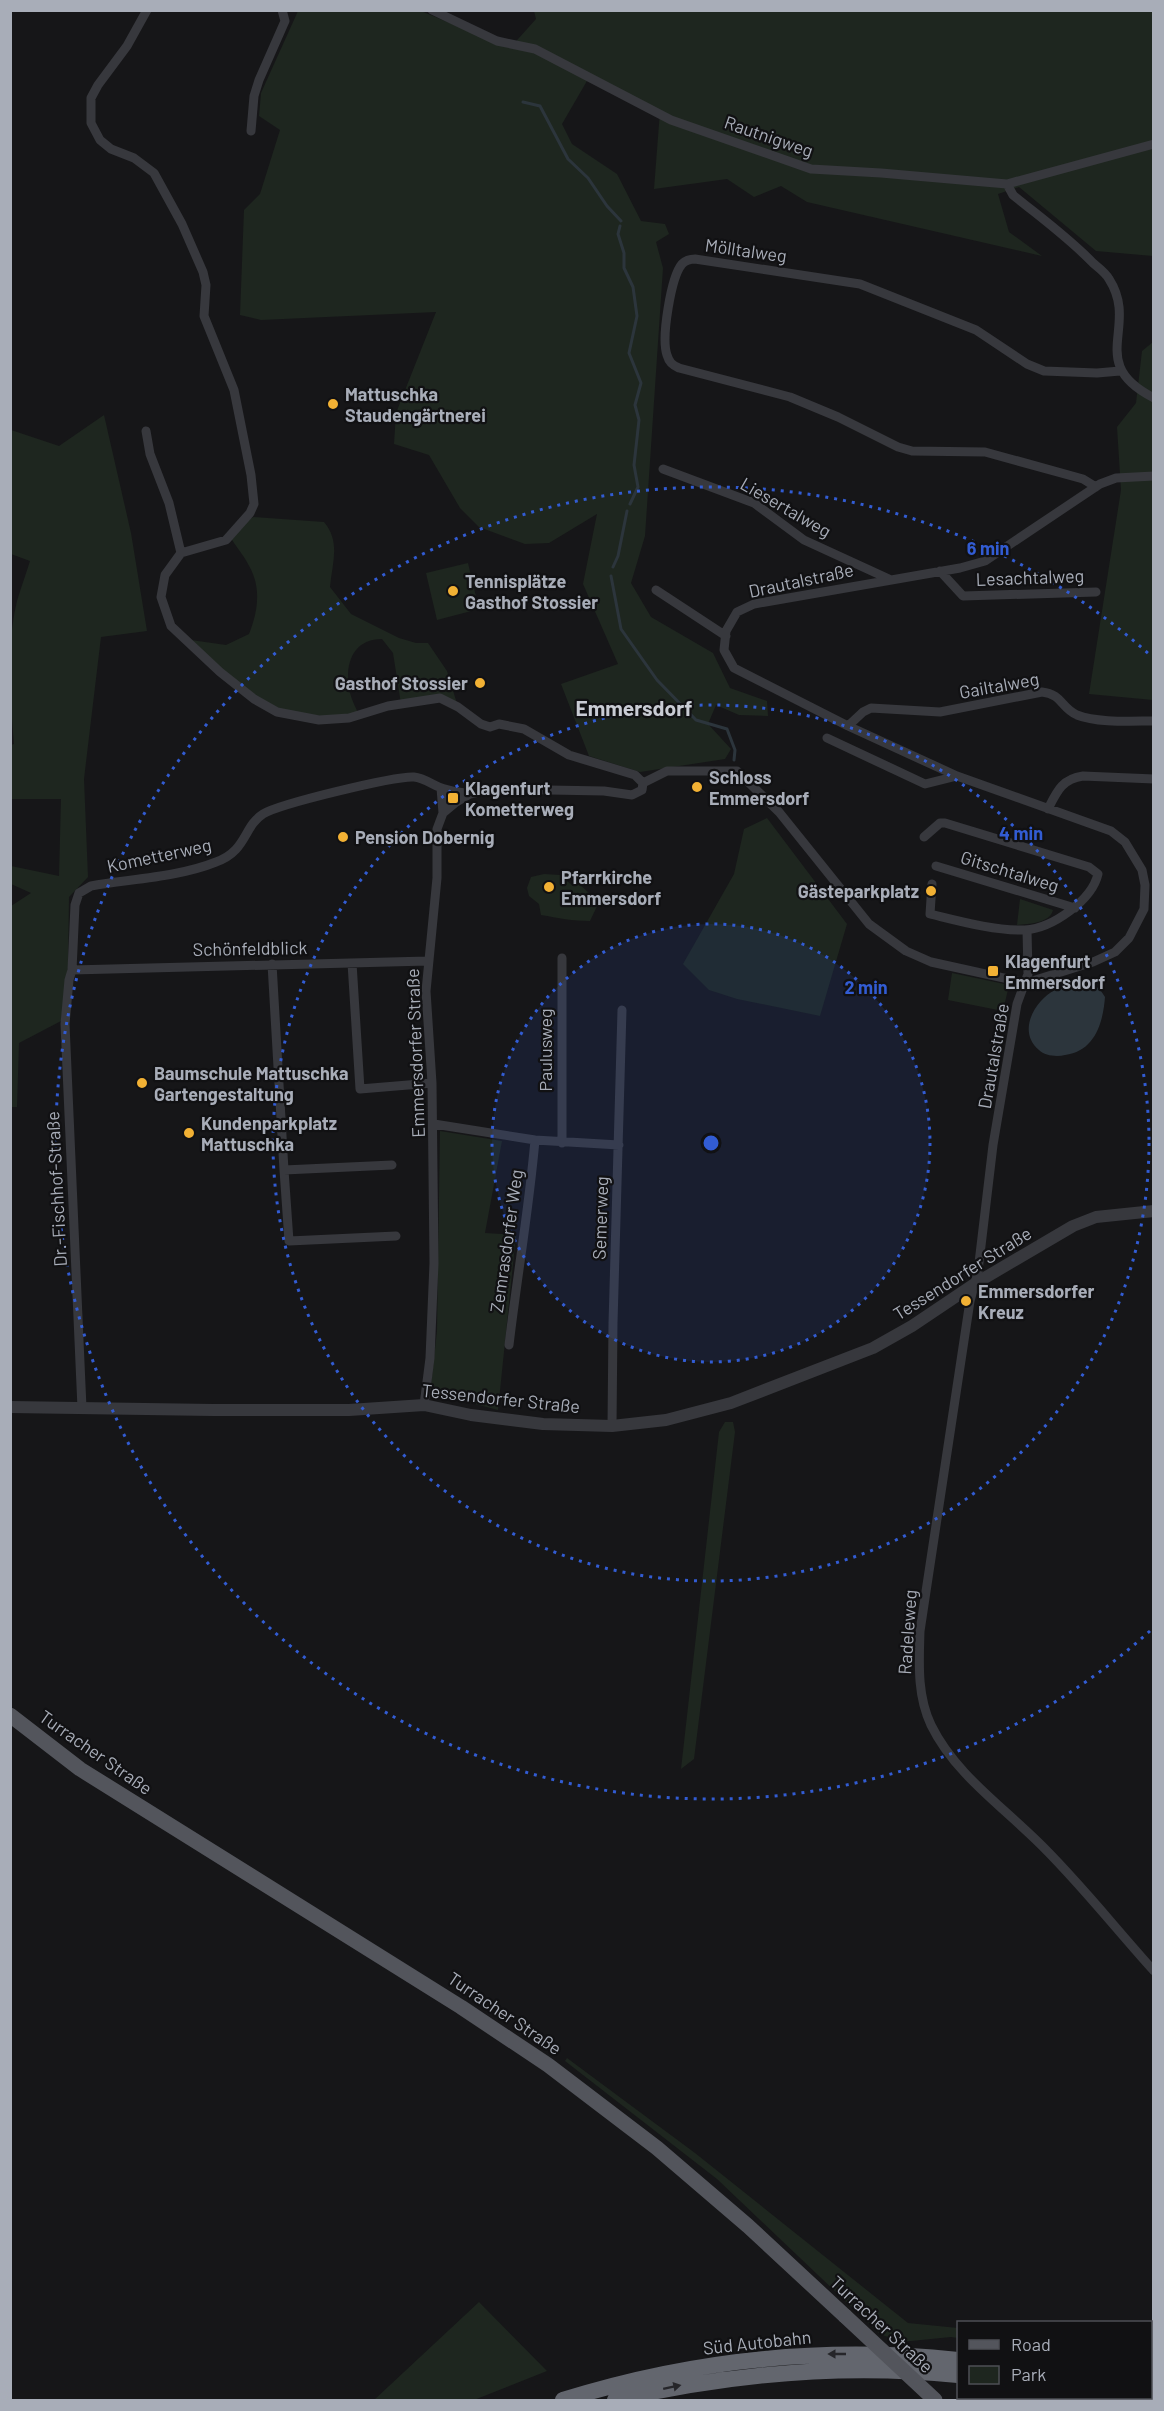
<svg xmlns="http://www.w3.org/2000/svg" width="1164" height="2411" font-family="Barlow,sans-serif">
<rect width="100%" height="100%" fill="#161618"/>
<path fill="#1e261f" d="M298 11H421L510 48 536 19 534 11H1153V256L1096 251 1019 187 998 194 1009 232 1042 256 807 202 781 186 754 197 727 179 654 189 660 111 591 74 562 124 572 144 617 174 641 221 665 224 669 234 656 242 663 268 645 536 631 583 651 617 713 653 730 688 767 701 768 716 739 715 716 705 708 724 731 749 725 759 640 772 589 756 561 684 618 664 583 584 597 514 549 543 525 544 479 527 460 508 429 455 394 444 396 413 436 312 261 320 240 315 244 210 260 194 280 130 259 116 261 93Z
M1153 342V700L1089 694 1121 490 1117 427 1136 403 1142 351Z
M104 415 131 533 147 631 101 637 84 779 88 877 69 897 68 968 61 1021 19 1043 17 1107H11V906L31 893 11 884V866L59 876 61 799H11V745L14 744C10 697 6 647 17 601 21 587 26 574 30 561L11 554V430L59 446Z
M254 517 324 522C341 542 332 564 330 587L351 614 399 638 416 643H428L447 671 458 707 430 700 401 704 393 653 382 639C351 639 344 667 350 693 352 701 356 708 359 715L341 719 272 709 249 694 191 640 226 645 249 634C258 611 262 587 248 564 243 554 235 546 230 536L244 521Z
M468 563 479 609 437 620 426 573Z
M767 818 847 924 820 1016 737 999 709 990 683 964 734 874 744 829Z
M544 874 560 875 573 886 578 883 599 902 590 921C573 921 558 918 541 915L539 904 529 896 527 888 531 877Z
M1020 899 1053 910C1050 923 1029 924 1017 925Z
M952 973 1009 985 1003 1011 948 1000Z
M440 1131 502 1141 485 1233 516 1235 498 1410 433 1393 431 1385 437 1331Z
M725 1422H733L735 1432 694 1759 681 1769 719 1432Z
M567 2058 695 2153 908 2323 958 2328V2338L951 2337 901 2342 880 2334 717 2179 565 2061Z
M479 2302 547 2371 474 2400H374Z"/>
<path fill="#2c353c" d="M1087 985 1099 988 1105 997C1103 1023 1095 1051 1065 1055 1057 1057 1045 1056 1039 1050 1017 1032 1034 1001 1055 990 1065 985 1076 985 1087 985Z"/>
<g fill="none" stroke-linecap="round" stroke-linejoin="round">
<path stroke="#2c353c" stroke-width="3" d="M523 102 540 106 568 159 588 178 607 206 621 221
M620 226 618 234 624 253V268L633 287 637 316 629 353 641 383 635 405 639 420 634 465 638 487 630 504
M613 567 618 556 627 511
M611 576 621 629 657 680 696 720 727 729 735 750 734 760"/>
<path stroke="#37383d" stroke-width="9" d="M147 10 127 46 98 85 91 98V123L100 140 111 149 134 158 154 173 182 224 203 272 206 285 204 316 234 390 251 475 254 504 250 513 226 540 181 553 165 575 161 597 171 626 220 672 254 699 277 712 319 720 349 718 388 706 440 698 458 707 481 724 490 727 499 724 524 729 569 755 635 775 643 783
M432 10 497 41 535 49 671 120 811 169 881 173 1007 184 1154 144
M251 131 254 96 259 80 285 21 282 10
M1007 184 1013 195C1040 217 1069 238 1093 263 1099 268 1106 273 1109 279 1140 327 1085 363 1154 398
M146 431 150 454 169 503 181 553
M663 469 754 503 804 540 889 579
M1096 487 1083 479 985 452 912 451 898 447 838 417 790 397 679 368C672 365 669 362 667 355 661 338 671 277 682 264 686 260 690 259 695 259L860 284 976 330 1027 364 1044 371 1097 373 1120 371
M940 571 963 596 1096 592
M656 590 726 636
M848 726 863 712 871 708 940 712 1042 692C1062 694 1061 708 1077 715 1097 723 1131 721 1154 721
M827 738 925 784 957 776
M643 783 667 771H737L779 812 869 924 906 951 931 962 1026 983 1093 962 1115 952 1129 938 1144 909 1145 885 1142 870 1125 842 1111 831 957 776 848 726 734 668 724 650 726 631 737 612 754 604 960 568 985 561 1100 484 1116 478 1154 476
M441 788 443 813
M1048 809C1057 791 1062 779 1083 776L1154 779
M924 837 940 823H945L1089 867 1098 874C1092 900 1053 928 1025 930 995 931 959 921 930 914L932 884
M936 866 1075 908
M1027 930 1028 974 1017 1004 993 1145 978 1271 970 1301 920 1631C919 1664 917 1695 931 1725 954 1772 998 1803 1035 1839 1076 1878 1115 1928 1154 1971
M562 958V1143
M352 963 360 1089 432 1083
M272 964 284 1170 392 1165
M72 970 428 961
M434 1124 535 1140 619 1145
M284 1170 289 1241 396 1236
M509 1345C517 1277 529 1209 535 1140
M424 1405 430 1358 434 1263 432 1083 426 991 437 878V829L443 813 455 803 470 794 492 789 604 791 632 795 642 790 643 783
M82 1408 65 1024 69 980 72 970 75 905 79 893 91 886C130 879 179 877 216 862 247 851 243 827 263 814 279 804 394 776 414 777 423 778 430 783 439 787 448 791 460 792 470 794
M612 1426 613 1323 622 1010"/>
<path stroke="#37383d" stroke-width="12" d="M10 1407 213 1410H349L424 1405 471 1415 543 1424 612 1426 666 1420 731 1403 873 1348 912 1326 976 1283 1073 1226 1096 1217 1154 1211"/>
<path stroke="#53555c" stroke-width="15" d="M10 1715 80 1769 461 2007 548 2065 657 2148 748 2226 845 2316"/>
<path stroke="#63666e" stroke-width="16" d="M1150 2384H1154
M1085 2398 1097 2400
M1138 2398 1147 2400
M563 2400C691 2360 825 2346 958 2360
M615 2400C728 2374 842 2363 958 2375"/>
<path stroke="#53555c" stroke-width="15" d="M845 2316 935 2400"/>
</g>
<defs><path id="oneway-solid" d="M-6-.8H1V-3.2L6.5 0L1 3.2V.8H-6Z" transform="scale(1.5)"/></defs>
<g fill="#26262a">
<use href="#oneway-solid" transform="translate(837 2354) rotate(180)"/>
<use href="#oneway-solid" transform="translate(672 2387) rotate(-12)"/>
</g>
<circle cx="711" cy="1143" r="219" fill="#325cd3" fill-opacity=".12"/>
<g fill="none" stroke="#325cd3" stroke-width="3" stroke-dasharray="3 6">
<circle cx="711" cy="1143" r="219"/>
<circle cx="711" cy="1143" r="438"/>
<path d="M1150 1631A656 656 0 1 1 1150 655"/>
</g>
<g fill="#f2b134" stroke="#111113" stroke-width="2">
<circle cx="333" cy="404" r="6"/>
<circle cx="453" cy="591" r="6"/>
<circle cx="480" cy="683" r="6"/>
<circle cx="697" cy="787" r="6"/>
<rect x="447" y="792" width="12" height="12" rx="3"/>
<circle cx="343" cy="837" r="6"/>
<circle cx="549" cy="887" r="6"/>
<circle cx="931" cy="891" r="6"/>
<rect x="987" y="965" width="12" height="12" rx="3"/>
<circle cx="142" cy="1083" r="6"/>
<circle cx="189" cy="1133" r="6"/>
<circle cx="966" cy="1301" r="6"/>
</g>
<g text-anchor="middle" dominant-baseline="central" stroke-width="4.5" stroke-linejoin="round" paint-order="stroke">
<g font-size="18" fill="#a8adb8" stroke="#111113">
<text transform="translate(769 136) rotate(19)">Rautnigweg</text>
<text transform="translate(746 250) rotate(8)">Mölltalweg</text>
<text transform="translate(786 507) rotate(30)">Liesertalweg</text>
<text transform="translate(1030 577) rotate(-2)">Lesachtalweg</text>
<text transform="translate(801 580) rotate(-12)">Drautalstraße</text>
<text transform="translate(999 685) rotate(-10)">Gailtalweg</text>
<text transform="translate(159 855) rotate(-12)">Kometterweg</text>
<text transform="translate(1010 871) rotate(17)">Gitschtalweg</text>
<text transform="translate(250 948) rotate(-1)">Schönfeldblick</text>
<text transform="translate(545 1050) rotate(-90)">Paulusweg</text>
<text transform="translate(415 1053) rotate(-92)">Emmersdorfer Straße</text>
<text transform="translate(993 1056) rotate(-80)">Drautalstraße</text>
<text transform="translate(56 1189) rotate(-93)">Dr.-Fischhof-Straße</text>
<text transform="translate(600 1218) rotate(-88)">Semerweg</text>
<text transform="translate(506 1241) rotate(-82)">Zemrasdorfer Weg</text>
<text transform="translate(962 1273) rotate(-32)">Tessendorfer Straße</text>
<text transform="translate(501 1398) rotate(6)">Tessendorfer Straße</text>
<text transform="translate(907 1632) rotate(-86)">Radeleweg</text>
<text transform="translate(96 1752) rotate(35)">Turracher Straße</text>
<text transform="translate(505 2013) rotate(34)">Turracher Straße</text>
<text transform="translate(882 2324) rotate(43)">Turracher Straße</text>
<text transform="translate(757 2342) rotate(-6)">Süd Autobahn</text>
</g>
<g font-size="18" font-weight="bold" fill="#a8adb8" stroke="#111113" text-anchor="start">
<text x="345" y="394">Mattuschka<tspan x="345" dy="21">Staudengärtnerei</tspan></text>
<text x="465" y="581">Tennisplätze<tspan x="465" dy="21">Gasthof Stossier</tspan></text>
<text x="468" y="683" text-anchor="end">Gasthof Stossier</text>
<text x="709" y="777">Schloss<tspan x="709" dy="21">Emmersdorf</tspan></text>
<text x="465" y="788">Klagenfurt<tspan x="465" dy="21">Kometterweg</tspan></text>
<text x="355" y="837">Pension Dobernig</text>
<text x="561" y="877">Pfarrkirche<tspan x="561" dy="21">Emmersdorf</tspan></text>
<text x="919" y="891" text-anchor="end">Gästeparkplatz</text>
<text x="1005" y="961">Klagenfurt<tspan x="1005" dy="21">Emmersdorf</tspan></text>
<text x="154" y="1073">Baumschule Mattuschka<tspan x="154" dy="21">Gartengestaltung</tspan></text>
<text x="201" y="1123">Kundenparkplatz<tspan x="201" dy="21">Mattuschka</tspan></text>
<text x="978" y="1291">Emmersdorfer<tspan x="978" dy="21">Kreuz</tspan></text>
</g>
<g font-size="21" font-weight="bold" fill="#c9ccd4" stroke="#111113">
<text x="634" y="707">Emmersdorf</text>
</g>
</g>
<circle cx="711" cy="1143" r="9" fill="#325cd3" stroke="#111113" stroke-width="3"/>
<g font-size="18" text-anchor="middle" font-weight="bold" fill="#325cd3" stroke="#111113" stroke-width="4.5" stroke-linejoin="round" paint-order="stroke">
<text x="988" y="555">6 min</text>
<text x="1021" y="840">4 min</text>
<text x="866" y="994">2 min</text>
</g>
<rect width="1164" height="2411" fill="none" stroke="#a8adb8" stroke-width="24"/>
<rect x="957" y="2321" width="195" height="78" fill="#111113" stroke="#4d4f55" stroke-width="1.5"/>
<rect x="969" y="2340" width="30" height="9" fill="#53555c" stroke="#4d4f55" stroke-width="1.5"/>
<text x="1011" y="2351" font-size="18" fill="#a8adb8">Road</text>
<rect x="969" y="2366" width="30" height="18" fill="#1e261f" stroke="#4d4f55" stroke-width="1.5"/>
<text x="1011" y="2381" font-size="18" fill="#a8adb8">Park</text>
</svg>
